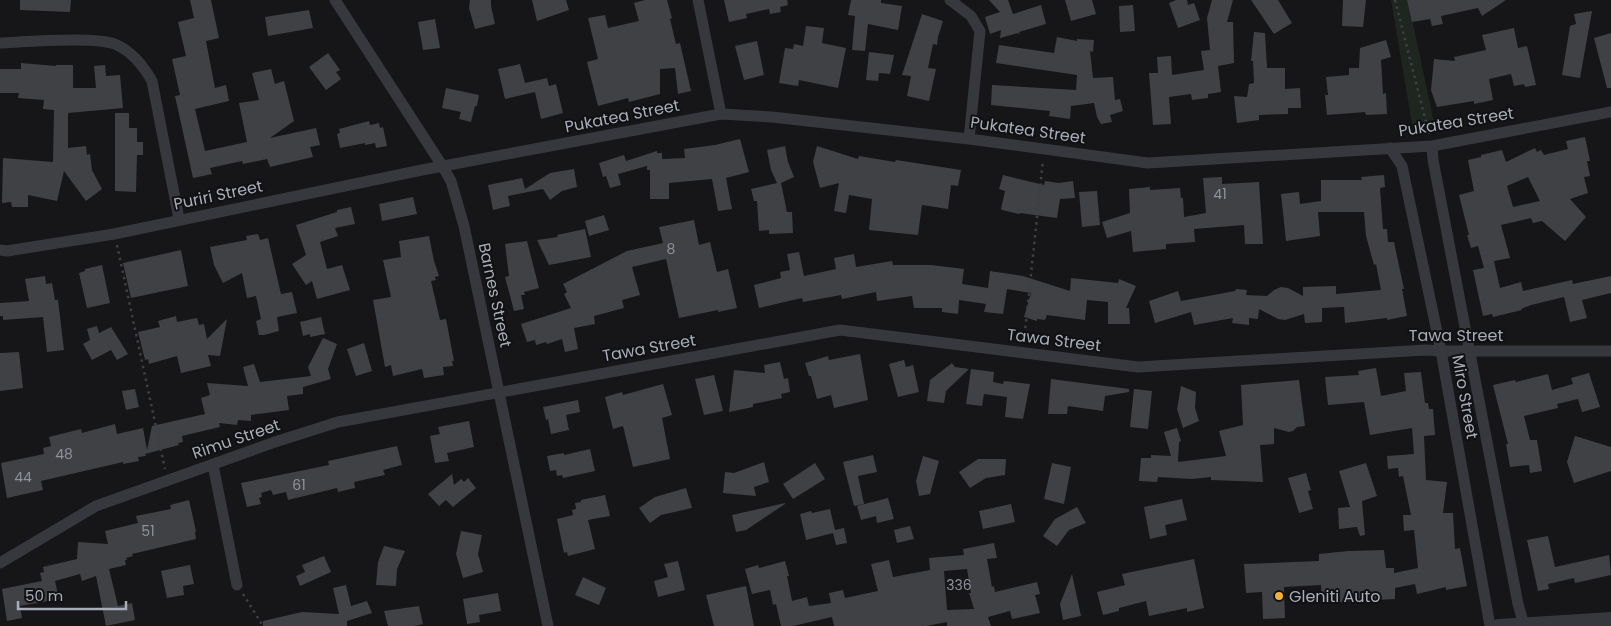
<svg xmlns="http://www.w3.org/2000/svg" width="1611" height="626" font-family="Poppins,sans-serif">
<rect width="100%" height="100%" fill="#161618"/>
<path fill="#1e261f" d="M1391 0H1408L1435 127 1413 130Z"/>
<path fill="#404145" fill-rule="evenodd" d="M20 0H71L70 12 20 10Z
M190 0H211L219 38 206 41 215 88 226 85 229 101 195 109 205 151 247 142 239 103 259 100 252 73 271 69 275 84 284 81 294 121 270 138 316 128 320 145 310 147 313 157 270 167 267 159 243 164 242 161 210 168 212 174 193 178 175 96 180 95 172 59 186 56 178 22 194 18Z
M470 0H491V6L495 24 475 29 469 8Z
M532 0H566L569 10 537 21Z
M645 0H667L672 18 670 19 676 44 680 43 691 91 678 94 675 68 660 69V94L629 102 628 98 598 106 587 62 598 59 588 18 605 15 608 28 639 21 634 3Z
M724 0H787L788 5 780 7 781 12 770 14 769 9 746 14 747 18 729 22Z
M851 0H881V3L902 6 898 30 868 24 865 51 852 50 855 16 848 15Z
M989 0H1008L1013 14 1041 5 1046 24 1019 32 1020 35 1018 33 1000 38 1001 30 990 34 985 17 1000 12Z
M1065 0H1092L1096 14 1071 21Z
M1176 0H1187L1188 5 1194 3 1200 20 1178 28 1169 3Z
M1212 0H1233L1227 22H1233L1234 63 1218 66 1221 92 1208 94V98L1192 100 1191 94 1169 97 1171 124 1153 125 1149 73H1158L1157 57 1171 56 1172 75 1204 70 1201 51 1210 50 1207 18Z
M1251 0H1278L1292 23 1274 34Z
M1343 0H1366L1363 27 1342 26Z
M1407 0H1506L1482 16 1478 8 1441 16 1443 24 1432 26 1430 19 1412 22Z
M1133 5 1135 31 1120 32 1119 6Z
M309 10 313 28 268 36 265 17Z
M1592 11 1580 78 1562 75 1570 26 1576 24 1574 14Z
M922 14 943 21 938 37 937 45 933 44 928 68 936 69 929 101 907 96 911 76 902 75Z
M435 19 440 48 423 50 418 22Z
M806 26 824 28 822 43 846 48 838 88 799 80 798 86 779 83 785 48 793 49 794 44 803 46Z
M1514 28 1518 48 1527 46 1536 85 1525 87 1524 84 1514 86 1511 74 1489 79 1493 100 1474 104V101L1437 107 1431 90 1434 59 1455 61 1454 57 1486 50 1482 35Z
M1254 32 1265 33 1267 68H1285V89L1300 88 1301 108H1288V114L1259 115V120L1237 123 1234 96 1247 97 1249 84 1254 83 1253 61H1251Z
M1611 33V88H1607L1594 38Z
M1057 37 1077 41V39L1094 40 1093 52 1090 51 1093 78 1113 77 1115 100 1120 99 1123 111 1110 115 1112 122 1101 124 1097 117 1094 103 1071 106 1070 119 1049 116 1050 111 991 105 992 85 1076 90 1077 75 996 63 999 45 1054 53Z
M1386 40 1391 57 1381 60 1383 94 1386 93 1387 114 1366 115 1365 112 1327 115 1325 95H1328L1326 77 1349 75V68H1359L1360 48Z
M757 41 764 75 744 80 735 46Z
M869 52 894 55 890 74 879 73 878 81 866 80Z
M328 53 340 70 336 72 341 79 326 90 309 67Z
M21 63 56 66V65H73V88H96L94 66 105 65 106 76 120 75 123 108 68 113V148L86 146 87 155 90 154 92 170 102 189 86 201 64 171 57 201 28 195V207H12L11 202 2 203 3 158 53 162 54 110 43 109 44 100 18 98 19 93H0V69H21Z
M520 64 525 83 547 78 549 86 556 84 563 113 541 119 535 92 505 99 498 69Z
M446 88 479 95 477 106H475L471 122 459 119 461 112 442 108Z
M115 113H129V128H137V142H143V155H137L136 192 115 191Z
M369 121 370 125 379 123 380 128 383 127 387 146 376 148 375 143 365 145V143L340 148 337 134 340 133 339 129Z
M1585 137 1590 161H1587L1590 176 1584 177 1588 193 1570 199 1586 217 1565 241 1542 221 1533 223 1531 218 1501 225 1510 258 1494 261 1500 288 1521 282 1523 291 1572 280 1573 284 1611 276V293L1582 300 1587 318 1570 322 1564 297 1531 305 1521 309 1522 310 1493 317 1492 314 1483 316 1473 270 1484 268 1478 246 1471 248 1467 235H1469L1459 195 1474 191 1468 160 1481 157V155L1502 150 1506 162 1535 148 1537 152 1541 150 1544 155 1568 149 1566 141ZM1528 177 1540 201 1513 207 1507 186Z
M740 139 749 172 726 178 732 209 718 211 712 179 669 183V199H650V170H647V166L618 174 621 185 610 188 606 176 603 177 599 163 624 155 626 161 657 151V153H662V159L685 158 684 149 715 145Z
M785 146 788 162 794 177 781 183 787 212H792L793 233 769 234V230L759 231 757 201H754L751 189 777 183 771 170 767 150Z
M817 146 858 159 859 156 895 162 896 160 961 170 958 186 951 185 948 209 922 205 918 235 869 230 872 199 849 195 846 213 834 211 839 183 820 188 813 162Z
M574 169 577 187 562 191 550 200 543 189 508 196 510 206 493 210 488 185 522 178 525 189 550 173Z
M1003 175 1044 185 1045 181 1059 183 1073 181 1075 198 1060 199 1057 218 1020 213 1019 214 1002 210 1001 209 1005 191 999 189Z
M1384 175 1385 187 1380 188 1383 229H1387L1388 242H1394L1404 289H1402L1407 316 1387 320V318L1345 323 1344 307 1322 308V322L1305 323 1304 314 1285 320 1278 319 1259 309 1258 319 1249 318V325L1232 323 1233 318 1194 325 1191 312 1155 323 1149 301 1178 291 1181 301 1235 291 1236 289 1247 290 1246 295 1267 296 1274 290 1281 287 1288 288 1303 296V287L1336 286V294L1381 290 1376 264 1374 265 1366 236 1364 212H1318L1320 236 1286 241 1281 194 1299 192 1300 204 1321 201V180H1362L1361 177Z
M1222 177V184L1259 182 1263 244H1245L1244 225 1194 229 1195 242 1166 244V249L1133 252 1131 231 1107 238 1102 222 1130 213 1129 189 1150 187V190L1180 188 1181 198H1183L1184 217 1206 213 1203 178Z
M1097 191 1100 225 1082 227 1079 192Z
M413 197 417 214 382 221 379 204Z
M351 207 355 224 335 228 338 236 320 242 327 269 342 265 350 290 317 299 312 281 306 285 292 264 306 255 296 225 337 212V210Z
M604 215 609 230 589 236 585 221Z
M694 220 699 245 710 242 717 272 728 269 737 308 718 312V310L679 318 666 259 632 267 640 295 622 300 624 308 594 316 595 324 574 328 578 349 565 352 562 339 547 344 546 342 536 345 535 340 527 342 521 324 571 308 564 294 567 292 563 284 627 251 663 243 659 227Z
M585 229 591 257 549 265 537 240 558 237 557 235Z
M258 234 260 240 268 238 281 294 292 292 297 313 277 317 279 331 264 335H259L256 321 261 319 256 296 247 298 242 273 223 283 214 265 210 247 247 240 246 236Z
M429 236 434 261 439 276 435 277 436 280 431 281 440 320 446 319 454 361H452L453 366 443 367 444 375 424 378 422 369 393 376 391 365 385 367 373 300 391 297 383 260 401 257 399 241Z
M527 241 539 288 524 292 525 295H521L524 309 514 311 505 277 509 276 505 244Z
M181 250 188 286 131 298 123 263Z
M799 252 804 276 836 269 834 258 854 254 856 267 892 261 893 265H931L964 269 962 284 988 288 990 271 1023 276 1070 291 1071 278 1118 283 1119 279 1136 286 1126 308H1129L1130 324H1108V302L1087 300 1085 320 1047 315 1045 320 1037 319V321L1024 317 1031 293 1007 289 1003 314 984 312 986 304 959 300 958 314 942 312V308H914L912 296 877 301 876 292 842 299 841 295 803 302 802 298 759 308 754 285 781 278 780 272 790 270 787 254Z
M102 265 110 303 87 308 79 273 85 271V269Z
M45 276 46 284 52 283 55 300H58L64 350 47 352 43 317 3 320V316H0V303L29 301 25 279Z
M176 316 177 322 197 318 199 325 204 324 207 339 227 319 220 356 208 355 211 366 181 373 177 356 149 364 148 359 145 360 138 332 160 327 158 321Z
M321 317 325 334 310 337V334L303 336 300 322Z
M97 326 99 333 111 327 128 354 117 360 111 350 92 360 83 344 90 340 87 329Z
M323 338 337 344 328 369 331 379 303 387V394L287 396 289 410 251 415V421L238 420 237 425 219 423 220 427 182 436 183 442 178 443 179 445 145 454 146 456 138 457 139 461 123 464V462L41 481 43 490 7 498 1 463 44 454 43 448 51 446 49 437 81 429 82 433 115 424 117 434 143 428 147 450 152 426 205 414 201 398 210 395 207 383 248 386 243 367 254 364 260 382 311 376 308 367Z
M364 343 372 371 356 376 347 349Z
M19 352 23 388 0 391V353Z
M860 354 868 400 834 408 831 395 817 399 811 376H809L805 363 828 356 829 360Z
M904 360 906 367 913 365 919 392 898 397 889 364Z
M780 362 784 379 788 378 790 392 781 394 782 398 753 404V407L729 412 734 370 765 373 764 365Z
M952 363 955 367 969 369 946 391 944 403 927 401 930 380Z
M1376 368 1381 396 1406 391 1404 373 1421 372 1425 403H1428L1429 409H1433L1435 435 1424 436 1426 480 1447 482 1443 513H1453L1455 549 1460 548 1467 586 1446 590V587L1417 594 1415 584 1395 588V599L1322 603 1321 585 1284 587 1285 618 1263 619 1262 592 1246 593 1244 564 1319 561V554L1348 551 1384 550 1386 568H1394V573L1418 568 1414 530 1404 531 1403 515H1411L1403 476 1399 477 1398 468 1388 469 1387 456 1414 454 1412 428 1370 435 1364 402 1328 405 1325 377 1359 375 1358 371Z
M971 369 994 372 993 382 1003 384 1004 381 1030 384 1023 419 1005 417 1007 397 984 394 982 406 966 404Z
M1589 373 1600 407 1582 412 1578 399 1557 404 1558 408 1524 416 1530 440H1537L1542 471 1530 473 1529 465 1510 467 1506 444H1508L1493 385 1515 380 1516 382 1548 374 1552 390 1573 384 1571 378Z
M714 375 723 411 704 415 695 379Z
M1051 379 1129 389V392L1105 396 1103 411 1068 406 1067 414H1048Z
M1299 380 1305 426 1297 427 1293 431 1289 432 1274 428V444L1260 445 1263 482 1211 480V477L1192 479 1158 477 1157 482 1139 481 1141 458H1151V455L1171 456 1164 432 1177 428 1181 441 1179 442 1178 462 1226 456 1219 431 1243 425 1241 385Z
M663 384 672 415 662 418 670 459 633 467 623 426 613 429 605 397 622 392 623 395Z
M1181 386 1196 392 1195 408 1199 421 1183 428 1177 409Z
M135 389 139 407 126 410 122 391Z
M1134 389 1152 391 1148 429 1130 427Z
M578 400 580 412 566 415 569 430 551 434 548 419 546 420 543 407Z
M469 421 474 447 447 453 449 461 435 463 430 436 440 434 438 427Z
M1575 436 1611 447V471L1574 483 1567 462Z
M397 446 402 465 383 470 385 475 354 482 355 488 338 492 337 488 288 500 286 492 273 495 271 490 261 493 262 497 259 498 261 504 247 507 241 483 329 465 328 461Z
M590 449 595 471 563 478 562 475 557 476 556 470 550 471 547 456 564 453V455Z
M873 455 877 472 858 476 864 504 854 506 843 462Z
M923 456 939 461 930 494 919 496 916 481Z
M978 459H1006L1005 475 986 478 970 488 959 472Z
M764 462 769 482 754 487 756 496 723 493 725 472 734 473Z
M815 463 825 479 793 499 783 484Z
M1052 463 1071 467 1064 504 1044 499Z
M1366 463 1377 496 1362 501 1365 535 1360 536 1357 527 1339 529 1338 508 1350 507 1339 471Z
M1306 473 1311 490 1308 491 1313 509 1299 513 1288 478Z
M452 474 454 485 461 479 464 482 468 478 476 488 453 507 446 500 439 506 428 494Z
M686 488 692 508 661 515 650 523 639 508 655 497Z
M605 495 610 516 588 520 595 549 568 556 567 552 564 553 557 519 573 515 572 510 576 509 575 503 581 502V500Z
M888 498 894 519 877 523 876 516 861 520 857 506Z
M1182 499 1187 520 1165 525 1167 535 1150 539 1144 507Z
M189 500 196 531 195 532 196 539 132 554 133 556 126 558 127 560H125L126 565 109 569 118 606 132 603 135 620 106 626 96 576 82 581 80 574 55 581 59 599 20 606 22 618 7 621 2 589 42 581 40 573 44 572 43 567 77 559 78 542 108 544 105 531 138 523 136 516 171 509 170 505Z
M785 503V504L746 530 736 532 732 515Z
M1011 504 1015 522 983 529 979 511Z
M1077 507 1086 523 1069 530 1057 546 1043 536 1055 519Z
M830 509 835 530 844 528 847 543 836 545 833 533 806 540 800 514 811 511 812 513Z
M910 526 914 539 897 543 894 530Z
M461 531 482 535 478 554 483 572 463 578 456 554Z
M1548 536 1555 567 1609 555 1611 575 1575 583 1574 578 1548 584 1549 589 1538 591 1527 540Z
M994 543 997 558 987 559 992 587 994 586 995 592 1037 582 1040 594 1035 595 1040 613 1012 619 1010 611 988 617 991 626H947V622L926 626H834L832 617 793 626H781L776 604 773 605 770 590 752 594 745 569 758 565 759 568 785 561 789 576H787L792 601 807 597 809 606 831 603 829 593 843 590 845 598 878 591 871 564 889 560 893 577 930 570 929 558 964 555 963 549ZM967 569 971 593H969L974 609 947 610 944 571Z
M384 546 405 551 397 569 396 586 376 585 378 562Z
M324 556 331 572 300 586 296 576 305 572 302 565Z
M1194 559 1204 608 1187 612V608L1149 616 1146 601 1119 608V611L1103 615 1097 592 1125 585 1122 574Z
M678 561 685 590 658 597 654 581 668 577 664 564Z
M190 565 194 584 183 586 184 595 167 598 161 571Z
M1072 574 1081 616 1063 620 1060 604Z
M583 577 606 588 599 605 575 595Z
M346 585 351 606 367 601 372 613 347 621V626H263V621L302 612 339 614 333 588Z
M746 586 754 626H714L706 595Z
M498 593 501 611 479 615 480 622 467 624 463 599Z
M419 606 423 624 415 626H388L384 611Z"/>
<g fill="none" stroke-linecap="round" stroke-linejoin="round">
<path stroke="#3d3f44" stroke-width="2.5" stroke-dasharray="2.5 4" stroke-linecap="butt" d="M1395 0 1429 134
M117 245 165 469
M1024 341 1043 160
M243 594 263 626"/>
<path stroke="#37383d" stroke-width="11" d="M335 0 443 167 451 181 464 226 548 626
M698 0 721 114
M950 0 971 16 980 31 969 139
M0 43C25 42 97 36 117 45 132 52 144 67 152 81L179 219
M1432 146 1433 160 1518 604 1524 625
M1390 148 1402 166 1441 351 1490 626
M0 250 7 251 114 234 422 170 721 114 772 117 969 139 1148 163 1432 146 1611 112
M213 465 237 585
M0 563 96 506 275 442 338 422 840 330 1138 367 1426 350 1441 351H1611"/>
<path stroke="#37383d" stroke-width="14" d="M1498 626 1611 619"/>
</g>
<circle fill="#f2b134" stroke="#111113" stroke-width="2" cx="1279" cy="596" r="5"/>
<g text-anchor="middle" dominant-baseline="central" stroke-width="4" stroke-linejoin="round" paint-order="stroke">
<g font-size="14" fill="#8e929b">
<text x="1220" y="194">41</text>
<text x="671" y="249">8</text>
<text x="64" y="454">48</text>
<text x="23" y="477">44</text>
<text x="299" y="485">61</text>
<text x="148" y="531">51</text>
<text x="959" y="585">336</text>
</g>
<g font-size="16" fill="#a8adb8" stroke="#111113">
<text transform="translate(622 116) rotate(-11)">Pukatea Street</text>
<text transform="translate(1456 122) rotate(-9)">Pukatea Street</text>
<text transform="translate(1028 130) rotate(8)">Pukatea Street</text>
<text transform="translate(218 195) rotate(-12)">Puriri Street</text>
<text transform="translate(495 295) rotate(78)">Barnes Street</text>
<text x="1456" y="335">Tawa Street</text>
<text transform="translate(1054 340) rotate(7)">Tawa Street</text>
<text transform="translate(649 348) rotate(-10)">Tawa Street</text>
<text transform="translate(1465 397) rotate(80)">Miro Street</text>
<text transform="translate(236 439) rotate(-19)">Rimu Street</text>
</g>
<g font-size="16" fill="#a8adb8" stroke="#111113" text-anchor="start">
<text x="1289" y="596">Gleniti Auto</text>
</g>
</g>
<path d="M18 601v8h108v-8" fill="none" stroke="#a8adb8" stroke-width="2.5"/>
<text x="25" y="601" font-size="15" fill="#a8adb8" stroke="#111113" stroke-width="4" paint-order="stroke">50 m</text>
</svg>
